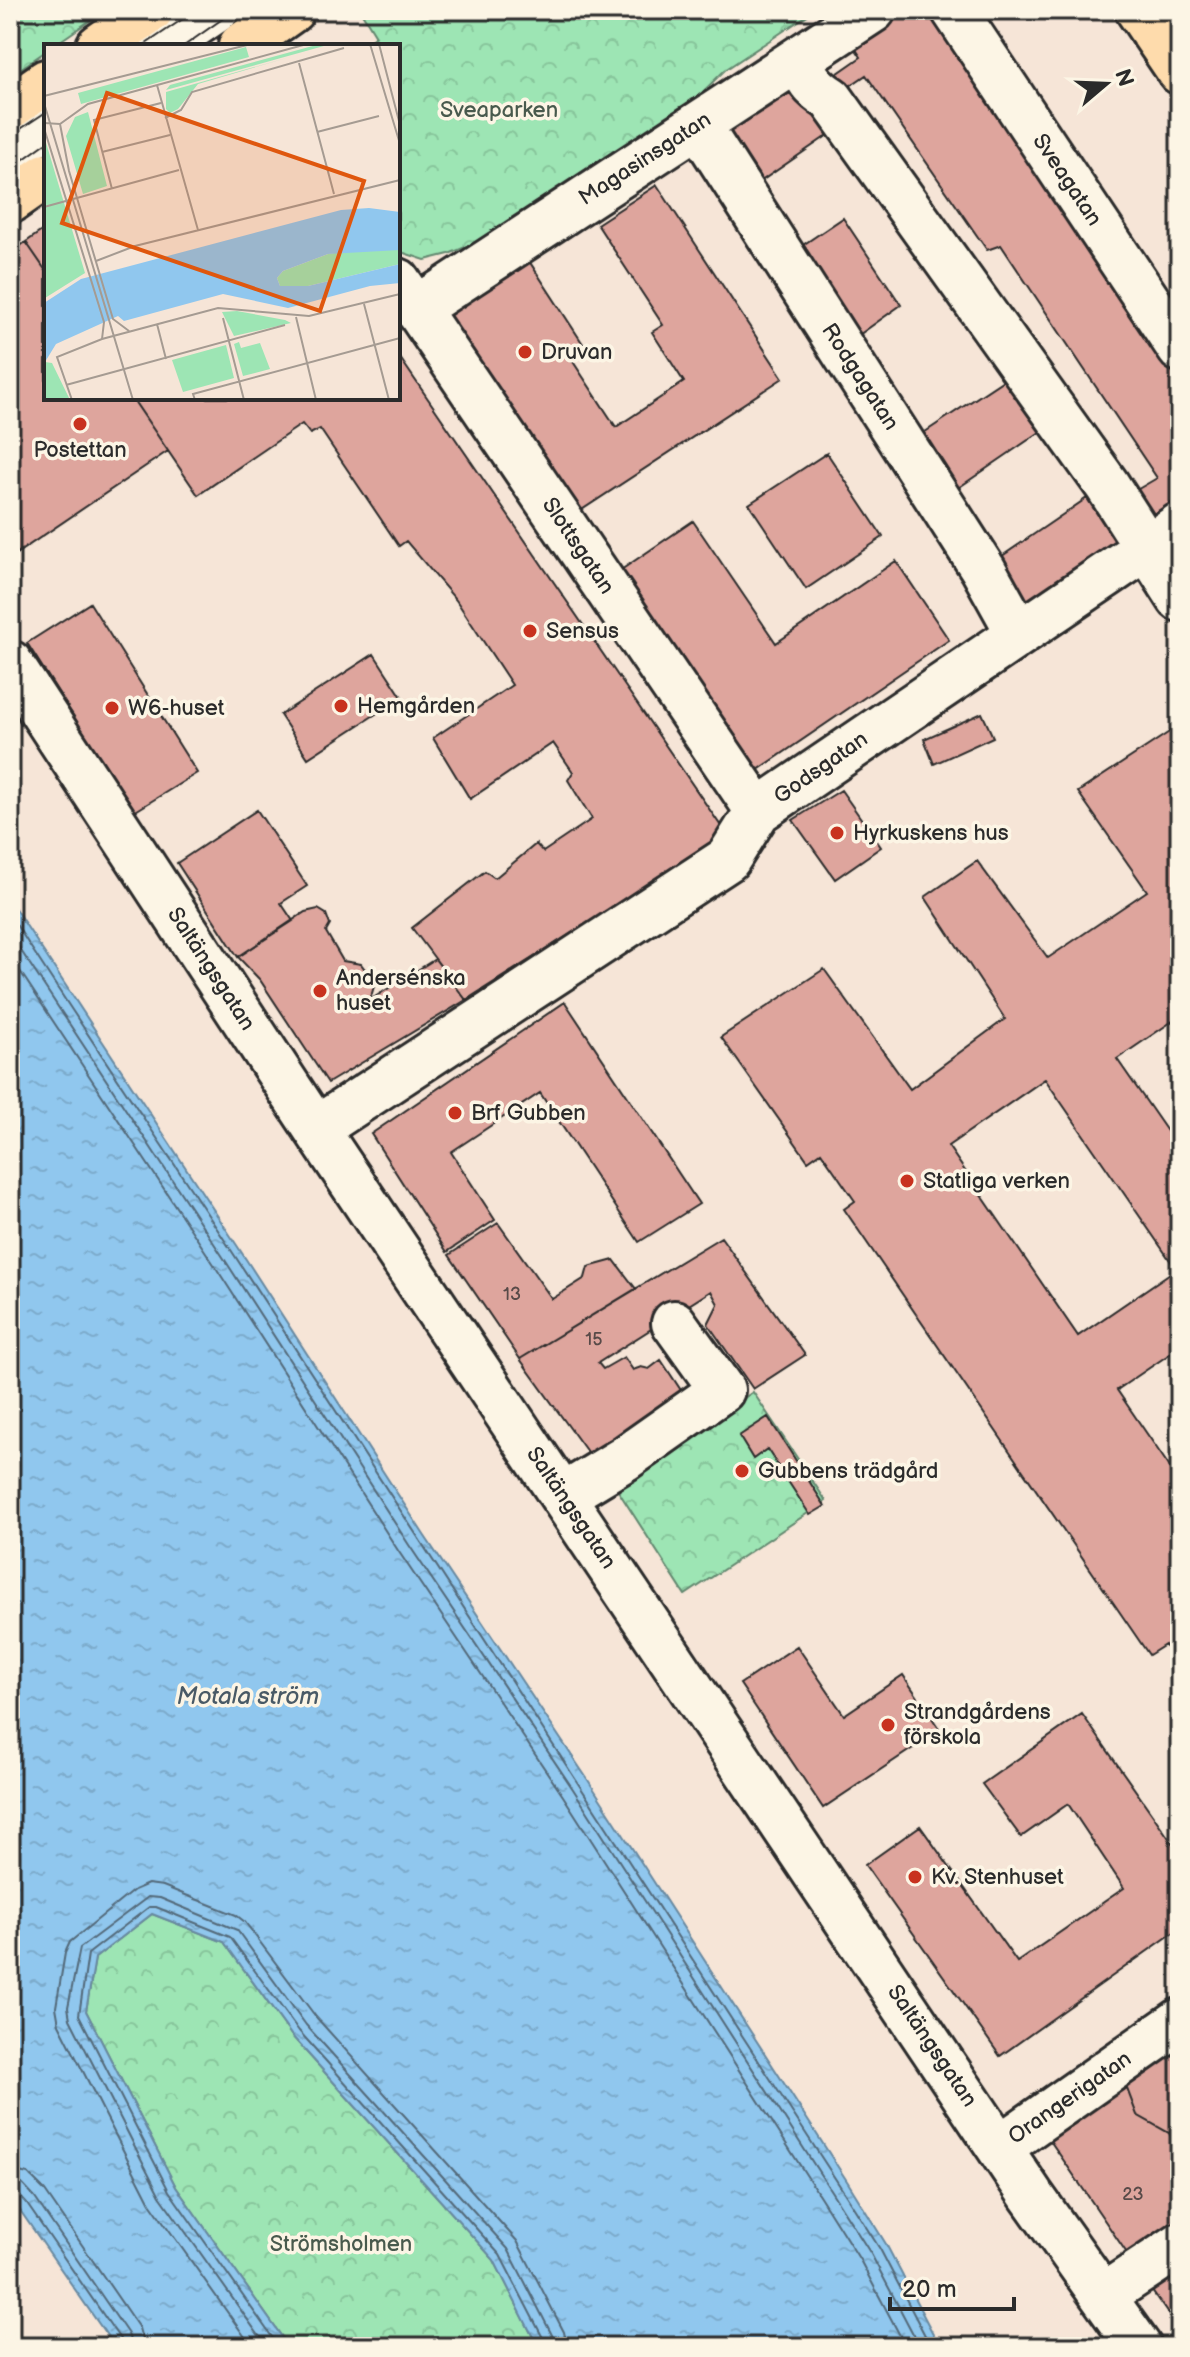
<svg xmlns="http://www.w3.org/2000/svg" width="1190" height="2357" font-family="'Balsamiq Sans',sans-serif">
<defs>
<pattern id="park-crowns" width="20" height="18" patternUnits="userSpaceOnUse" patternTransform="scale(2)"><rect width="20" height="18" fill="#9de5b4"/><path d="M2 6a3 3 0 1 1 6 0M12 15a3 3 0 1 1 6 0" fill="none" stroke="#87c59b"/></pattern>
<pattern id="water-ripples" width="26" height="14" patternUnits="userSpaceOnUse" patternTransform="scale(2)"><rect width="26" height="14" fill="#90c7ee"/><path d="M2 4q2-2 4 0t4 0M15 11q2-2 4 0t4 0" fill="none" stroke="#7cabcc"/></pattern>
</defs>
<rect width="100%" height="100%" fill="#f6e5d7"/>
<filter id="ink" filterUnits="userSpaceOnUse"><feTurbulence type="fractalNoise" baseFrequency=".0125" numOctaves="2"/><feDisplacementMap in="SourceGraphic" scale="16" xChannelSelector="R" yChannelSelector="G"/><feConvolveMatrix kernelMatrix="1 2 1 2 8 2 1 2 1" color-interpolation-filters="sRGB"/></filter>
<g filter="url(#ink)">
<path fill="url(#park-crowns)" stroke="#648870" stroke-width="2" d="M10 10H105L53 46H46V51L10 76Z
M360 10H815L725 70 679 115 482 240 449 254 425 260 398 251V46H361L376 36Z
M753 1392 826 1501 685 1595 615 1486Z
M152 1914 224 1942 292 2036 494 2260 538 2347H289L176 2187 86 2011 95 1958Z"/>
<path fill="url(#water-ripples)" stroke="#6889a0" stroke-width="2" d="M10 901 238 1247 424 1535 588 1780 847 2181 886 2244 940 2347H538L494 2260 292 2036 224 1942 152 1914 95 1958 86 2011 176 2187 289 2347H115L10 2196Z"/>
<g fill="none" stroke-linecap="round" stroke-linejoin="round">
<path stroke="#536979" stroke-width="2" d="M10 915C83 1029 159 1140 233 1253 435 1564 639 1874 840 2186L880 2249 931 2347
M10 934 223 1257 409 1545 573 1789 831 2191 871 2254 920 2347
M10 956 213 1263 399 1552 563 1796 821 2198 860 2260 906 2347
M10 2170 28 2174 45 2191 139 2328 144 2347
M10 2182 22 2184 35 2198 128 2334 132 2347
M10 2192 18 2194 27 2204 120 2339 121 2347
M252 2347 150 2203 59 2024 56 2007 65 1953 70 1942 134 1890 148 1884 163 1886 236 1915 245 1922 316 2017 517 2241 564 2332 567 2347
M267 2347 160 2196 70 2019 68 2007 80 1948 148 1897 160 1898 237 1930 306 2025 508 2249 553 2337 555 2347
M279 2347 169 2191 79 2015 88 1954 149 1907H156L230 1937 299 2031 500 2255 544 2340 545 2347"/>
</g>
<path fill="#dea59d" stroke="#2b2b2b" stroke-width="2" fill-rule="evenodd" d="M891 10H929L1180 378V497L1153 516 1145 504 1123 540 1014 614 983 569 1087 498 1097 513 1157 478 1001 245 987 250 866 75 831 99 847 122 744 193 708 140 804 74 815 89 861 57 849 39Z
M657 185 783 378 577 513 448 314 529 261 585 347 570 357 616 427 684 382 652 332 663 325 597 224Z
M843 218 901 305 856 337 797 249Z
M46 228V271L26 242Z
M26 242 46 271V398H132L168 451 10 558V253Z
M398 355 727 835 466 1000 412 928 485 871 495 878 536 844 543 852 592 819 568 780 573 772 553 743 470 799 433 738 512 685 456 600 406 541 399 546 320 429 310 434 302 424 198 495 132 398H398Z
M1005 379 1040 432 939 501 904 446Z
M827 453 883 537 806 589 749 504Z
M693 521 776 643 896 561 949 640 758 770 621 570Z
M90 603 197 773 134 812 27 643Z
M374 654 402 697 308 758 280 715Z
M982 713 993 737 934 764 924 739Z
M1180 725V1016L1117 1059 1180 1150V1347L1117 1390 1180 1482V1669L1165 1645 1149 1655 844 1209 855 1201 821 1152 808 1161 721 1037 824 969 910 1089 1005 1019 925 897 977 861 1048 958 1147 891 1078 792ZM1045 1079 1176 1269 1078 1336 948 1146Z
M841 790 881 847 835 879 793 820Z
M257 810 307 886 281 903 293 921 238 957 177 863Z
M318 909 326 914 330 925 326 932 343 961 361 964 375 983 370 1000 435 959 466 1000 328 1083 260 980 238 957 305 912Z
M565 1002 699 1204 639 1242 540 1093 451 1152 495 1220 447 1252 371 1134Z
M498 1223 552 1299 585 1278 588 1267 614 1260 636 1289 520 1359 449 1255Z
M721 1237 805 1355 753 1389 708 1324 718 1304 711 1291 598 1363 603 1369 624 1357 633 1370 641 1367 649 1369 661 1360 692 1407 598 1467 520 1359Z
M768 1417 825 1506 810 1515 767 1449 753 1459 739 1436Z
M797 1646 844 1715 903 1675 940 1730 823 1808 740 1684Z
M1082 1714 1180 1854V1928L1000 2056 865 1865 920 1826 1017 1962 1124 1888 1068 1804 1021 1837 982 1784Z
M1180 2048V2125L1169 2133 1137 2115 1126 2086Z
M1126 2086 1137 2115 1169 2133 1180 2150V2237L1135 2265 1049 2139Z
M1180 2250V2331L1140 2274Z"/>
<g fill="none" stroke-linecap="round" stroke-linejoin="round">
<g stroke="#2b2b2b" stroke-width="50">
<path id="minor" d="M954 10 1180 349
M163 46 216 10
M800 58C805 78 813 88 831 99L1107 485 1180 599
M693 128 708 140 983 569 1018 632
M10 151 46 126
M398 281 758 811
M416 309 873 10
M10 663 316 1129 1031 2195 1139 2347
M316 1129 728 859 758 811 1180 525
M563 1496 624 1459 722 1390 674 1323
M1000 2147 1180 2021
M1103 2296 1180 2245"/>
</g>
<g stroke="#2b2b2b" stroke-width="50">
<path id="major" d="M1138 10 1180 72
M99 46 151 10
M241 46 292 10
M10 107 46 82
M10 201 46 176"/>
</g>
<use href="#minor" stroke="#fcf5e5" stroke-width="44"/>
<use href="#major" stroke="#fedbac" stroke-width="44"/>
<path stroke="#2b2b2b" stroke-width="2" d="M143 46 196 10
M184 46 235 10
M10 136 46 112
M10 169 46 143"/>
</g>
</g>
<g fill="#c8321e" stroke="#fcf5e5" stroke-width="3">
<circle cx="525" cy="352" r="8"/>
<circle cx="80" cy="424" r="8"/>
<circle cx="530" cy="631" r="8"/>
<circle cx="341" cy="706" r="8"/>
<circle cx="112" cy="708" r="8"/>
<circle cx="837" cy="833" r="8"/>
<circle cx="320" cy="991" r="8"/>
<circle cx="455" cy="1113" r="8"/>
<circle cx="907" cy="1181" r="8"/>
<circle cx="742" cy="1471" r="8"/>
<circle cx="888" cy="1725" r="8"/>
<circle cx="915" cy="1877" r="8"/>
</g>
<g text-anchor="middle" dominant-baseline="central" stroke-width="7" stroke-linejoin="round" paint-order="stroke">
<g font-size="18" fill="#584a48">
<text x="512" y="1294">13</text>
<text x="594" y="1339">15</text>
<text x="1133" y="2194">23</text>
</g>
<g font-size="22" fill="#485a4d" stroke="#fcf5e5">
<text x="499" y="110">Sveaparken</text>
<text x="341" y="2244">Strömsholmen</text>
</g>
<g font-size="22" fill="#2b2b2b" stroke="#fcf5e5">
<text transform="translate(645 159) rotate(-33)">Magasinsgatan</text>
<text transform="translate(1067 180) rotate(56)">Sveagatan</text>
<text transform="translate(860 377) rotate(57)">Rodgagatan</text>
<text transform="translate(578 546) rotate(56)">Slottsgatan</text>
<text transform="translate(821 768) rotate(-35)">Godsgatan</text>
<text transform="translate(211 969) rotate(57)">Saltängsgatan</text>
<text transform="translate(571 1508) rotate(56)">Saltängsgatan</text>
<text transform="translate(932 2046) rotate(56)">Saltängsgatan</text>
<text transform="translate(1070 2098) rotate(-35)">Orangerigatan</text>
</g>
<g font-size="22" fill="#2b2b2b" stroke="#fcf5e5" text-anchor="start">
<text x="541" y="352">Druvan</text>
<text x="80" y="450" text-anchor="middle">Postettan</text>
<text x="546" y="631">Sensus</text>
<text x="357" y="706">Hemgården</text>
<text x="128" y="708">W6-huset</text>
<text x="853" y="833">Hyrkuskens hus</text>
<text x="336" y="978">Andersénska<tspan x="336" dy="25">huset</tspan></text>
<text x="471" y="1113">Brf Gubben</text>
<text x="923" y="1181">Statliga verken</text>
<text x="758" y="1471">Gubbens trädgård</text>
<text x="904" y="1712">Strandgårdens<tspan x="904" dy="25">förskola</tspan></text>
<text x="931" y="1877">Kv. Stenhuset</text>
</g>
<g font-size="24" font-style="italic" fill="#495a66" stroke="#fcf5e5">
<text x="248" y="1696">Motala ström</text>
</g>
</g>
<g transform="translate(44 44)">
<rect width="356" height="356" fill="#f6e5d7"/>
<path d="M276 0H287L122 46 126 41ZM202 3 205 13 37 60 34 49ZM246 13 154 40 134 65 126 69 122 65V48Z" fill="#9de5b4"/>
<path d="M44 68 63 142 39 150 22 92 31 73ZM0 92 41 229 1 254 0 251ZM321 204 356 206V220L264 242H236L233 234 239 227 284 210ZM193 267 241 276 247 279 190 292 178 268ZM195 298 197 304 216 299 226 325 199 332 190 300ZM182 301 190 334 139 348 128 316ZM1 318 8 319 26 356H0Z" fill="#9de5b4"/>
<path d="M325 164 356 168V206L284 210 239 227 233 234 236 242H264L356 220V239L326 242 244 264 179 250 80 277 74 272 12 300 1 318 0 340V259L37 235 297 166Z" fill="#90c7ee"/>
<path fill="none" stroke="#a59b92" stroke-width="2" d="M326 0 356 100M335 0 356 81M255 19 290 150M113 41 154 186M0 52 207 0M0 59 89 356M121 74 137 66 148 48 300 4M0 79 16 80 44 60 263 0M16 80 25 127 69 275 85 287M0 84 60 278 58 295M273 88 335 72M58 108 126 91M68 145 50 76 117 59M0 163 135 126M52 217 91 202 356 136M320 260 345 356M252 273 272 356M179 274 200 356M113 280 122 315M22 341 241 281M28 356 13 313 58 295 174 264 265 272 356 250M151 356 149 350 356 294"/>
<path fill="#df570e" fill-opacity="0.15" stroke="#df570e" stroke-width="4" d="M63 49 320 137 276 267 18 179Z"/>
<rect width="356" height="356" fill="none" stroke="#2b2b2b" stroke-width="4"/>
</g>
<rect width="1190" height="2357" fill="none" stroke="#fcf5e5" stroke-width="40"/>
<rect x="20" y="20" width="1150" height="2317" fill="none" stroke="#2b2b2b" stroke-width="3" filter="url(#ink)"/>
<g transform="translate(1106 84) rotate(71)" stroke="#fcf5e5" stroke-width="6" paint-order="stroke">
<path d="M0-6L14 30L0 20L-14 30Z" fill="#2b2b2b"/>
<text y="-12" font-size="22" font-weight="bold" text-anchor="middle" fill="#2b2b2b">N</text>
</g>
<path d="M890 2297v12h124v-12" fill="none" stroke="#2b2b2b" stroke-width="4"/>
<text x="902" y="2297" font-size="24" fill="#2b2b2b" stroke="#fcf5e5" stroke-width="6" paint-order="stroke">20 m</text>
</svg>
